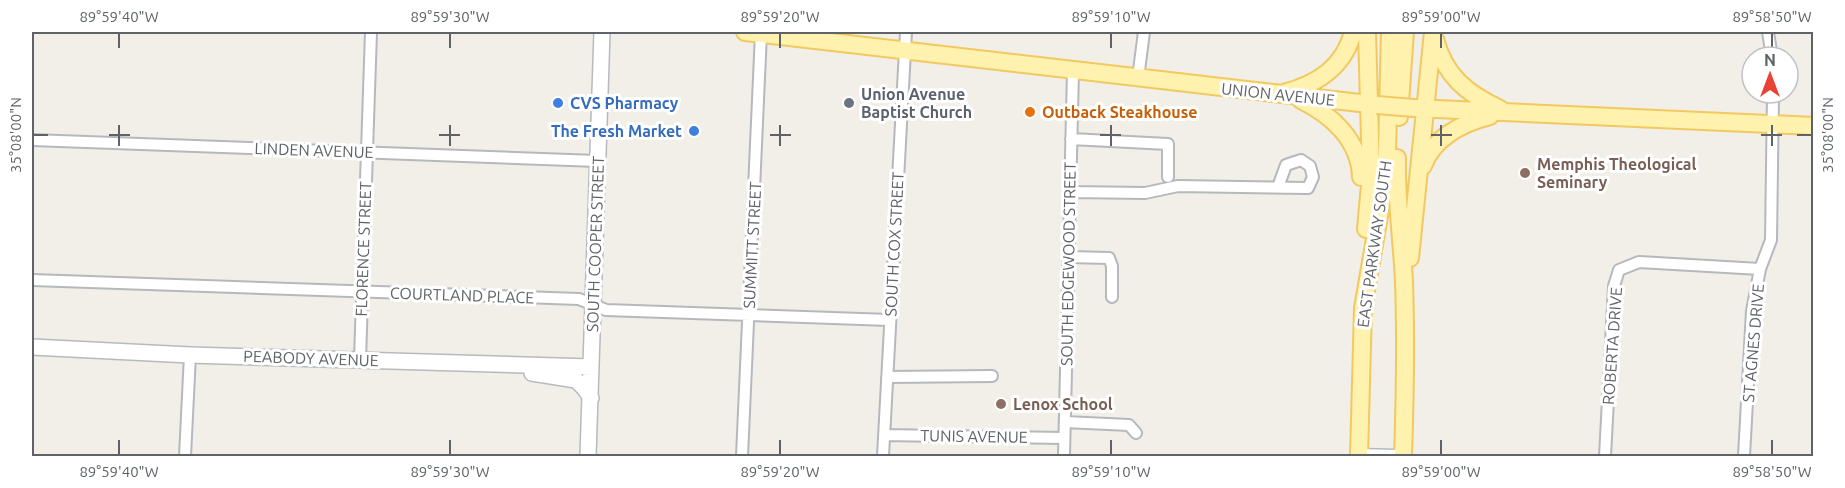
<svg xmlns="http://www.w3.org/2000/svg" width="1845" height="488" font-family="Ubuntu,sans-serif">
<rect width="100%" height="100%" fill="#f1efe8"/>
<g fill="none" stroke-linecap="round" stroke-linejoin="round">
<g stroke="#b5b8bc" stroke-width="14">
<path id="minor" d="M1768 32 1772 57
M1138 78 1144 32
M1071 139 1168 144V177
M32 140 597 161
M1070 192 1145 193 1178 186 1308 188 1313 177 1310 166 1301 160 1286 165 1278 187
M1068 257 1109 258 1112 266V297
M32 280 579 299 606 310 889 320
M360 359 371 32
M887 377 992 376
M1065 422 1129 425 1136 433
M884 435 1064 438
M185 456 190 355
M742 456 761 33
M883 456 906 32
M1064 456 1073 71
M1605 456 1614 286 1619 270 1639 262 1760 269
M1744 456 1752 311 1760 269 1771 240 1773 93"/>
</g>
<g stroke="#b5b8bc" stroke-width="15">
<path id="tertiary" d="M1359 455 1396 456"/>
</g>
<g stroke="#b6babf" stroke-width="18">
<path id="secondary" d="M32 347 190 355 591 367
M532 373 576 380 585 389 591 398
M588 456 602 32"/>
</g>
<g stroke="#f2c960" stroke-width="20">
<path id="primary" d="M745 32 1377 105
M1435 39C1445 76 1466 93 1500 109
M1284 93C1318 84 1344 67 1353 32
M1301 100C1332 115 1360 141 1361 177
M1414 108 1814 126
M1399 117 1405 32
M1397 158C1396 199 1402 240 1404 282 1406 340 1405 398 1403 456
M1423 166C1433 138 1462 123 1490 116
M1366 229 1371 174 1367 32
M1410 258 1433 32
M1359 456 1363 308 1384 187 1387 154 1390 32"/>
</g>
<use href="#minor" stroke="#fff" stroke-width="10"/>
<use href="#tertiary" stroke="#fff" stroke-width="12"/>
<use href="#secondary" stroke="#fff" stroke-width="15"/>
<use href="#primary" stroke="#fff2af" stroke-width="16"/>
<g stroke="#f2c960" stroke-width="20" stroke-linecap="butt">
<path id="primary-bridge" d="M1377 105 1414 108"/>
</g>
<use href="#primary-bridge" stroke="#fff2af" stroke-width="16"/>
</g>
<path fill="none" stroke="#5f6368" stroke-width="2" d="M119 33V48M450 33V48M780 33V48M1111 33V48M1441 33V48M1772 33V48M119 125V146M450 125V146M780 125V146M1111 125V146M1441 125V146M1772 125V146M33 135H48M109 135H130M439 135H460M770 135H791M1100 135H1121M1431 135H1452M1761 135H1782M1797 135H1812M119 440V455M450 440V455M780 440V455M1111 440V455M1441 440V455M1772 440V455"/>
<g fill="#3f7fe0" stroke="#fff" stroke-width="2">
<circle cx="558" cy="103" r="6"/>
<circle cx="694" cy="131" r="6"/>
</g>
<circle fill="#6b7280" stroke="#fff" stroke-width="2" cx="849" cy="103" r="6"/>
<circle fill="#e8710a" stroke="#fff" stroke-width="2" cx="1030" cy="112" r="6"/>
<g fill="#8d6e63" stroke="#fff" stroke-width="2">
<circle cx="1525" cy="173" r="6"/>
<circle cx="1001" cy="404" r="6"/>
</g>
<g text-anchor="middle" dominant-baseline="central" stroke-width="6" stroke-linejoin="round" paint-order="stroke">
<g font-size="16" font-weight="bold" fill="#5b616d" stroke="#fff" text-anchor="start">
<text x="861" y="94">Union Avenue<tspan x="861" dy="18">Baptist Church</tspan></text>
</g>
<g font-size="16" fill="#5f6368" stroke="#fff">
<text transform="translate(1278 94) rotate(6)">UNION AVENUE</text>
<text transform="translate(314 150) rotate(2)">LINDEN AVENUE</text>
<text transform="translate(595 244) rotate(-88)">SOUTH COOPER STREET</text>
<text transform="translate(894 244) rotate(-87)">SOUTH COX STREET</text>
<text transform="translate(1374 244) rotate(-82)">EAST PARKWAY SOUTH</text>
<text transform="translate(752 245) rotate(-87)">SUMMITT STREET</text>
<text transform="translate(363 249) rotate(-88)">FLORENCE STREET</text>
<text transform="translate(1068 264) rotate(-89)">SOUTH EDGEWOOD STREET</text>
<text transform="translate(462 295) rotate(2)">COURTLAND PLACE</text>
<text transform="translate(1753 343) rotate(-85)">ST AGNES DRIVE</text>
<text transform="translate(1612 346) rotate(-86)">ROBERTA DRIVE</text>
<text transform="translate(311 358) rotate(2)">PEABODY AVENUE</text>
<text transform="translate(974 436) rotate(1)">TUNIS AVENUE</text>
</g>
<g font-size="16" font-weight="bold" fill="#366cbe" stroke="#fff" text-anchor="start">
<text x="570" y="103">CVS Pharmacy</text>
<text x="682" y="131" text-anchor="end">The Fresh Market</text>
</g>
<g font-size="16" font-weight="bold" fill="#c56008" stroke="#fff" text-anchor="start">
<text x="1042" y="112">Outback Steakhouse</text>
</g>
<g font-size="16" font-weight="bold" fill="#785e54" stroke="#fff" text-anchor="start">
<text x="1537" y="164">Memphis Theological<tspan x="1537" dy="18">Seminary</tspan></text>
<text x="1013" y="404">Lenox School</text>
</g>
</g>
<rect width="1845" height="488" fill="none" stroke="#ffffff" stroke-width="66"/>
<g transform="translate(1770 75)"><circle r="28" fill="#ffffff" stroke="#bfc1c3" stroke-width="1.5"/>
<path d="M0-4.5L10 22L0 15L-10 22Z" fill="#ea4335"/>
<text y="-9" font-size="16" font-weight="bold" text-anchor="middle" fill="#5f6368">N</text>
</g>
<rect x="33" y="33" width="1779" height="422" fill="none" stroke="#5f6368" stroke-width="2"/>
<g font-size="15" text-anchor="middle" fill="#5f6368">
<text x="119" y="22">89°59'40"W</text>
<text x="450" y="22">89°59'30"W</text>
<text x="780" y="22">89°59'20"W</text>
<text x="1111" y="22">89°59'10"W</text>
<text x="1441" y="22">89°59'00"W</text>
<text x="1772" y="22">89°58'50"W</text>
<text transform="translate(16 135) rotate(-90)" y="5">35°08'00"N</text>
<text transform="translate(1828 135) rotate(-90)" y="5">35°08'00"N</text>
<text x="119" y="477">89°59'40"W</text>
<text x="450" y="477">89°59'30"W</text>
<text x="780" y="477">89°59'20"W</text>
<text x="1111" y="477">89°59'10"W</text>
<text x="1441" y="477">89°59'00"W</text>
<text x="1772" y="477">89°58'50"W</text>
</g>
</svg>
